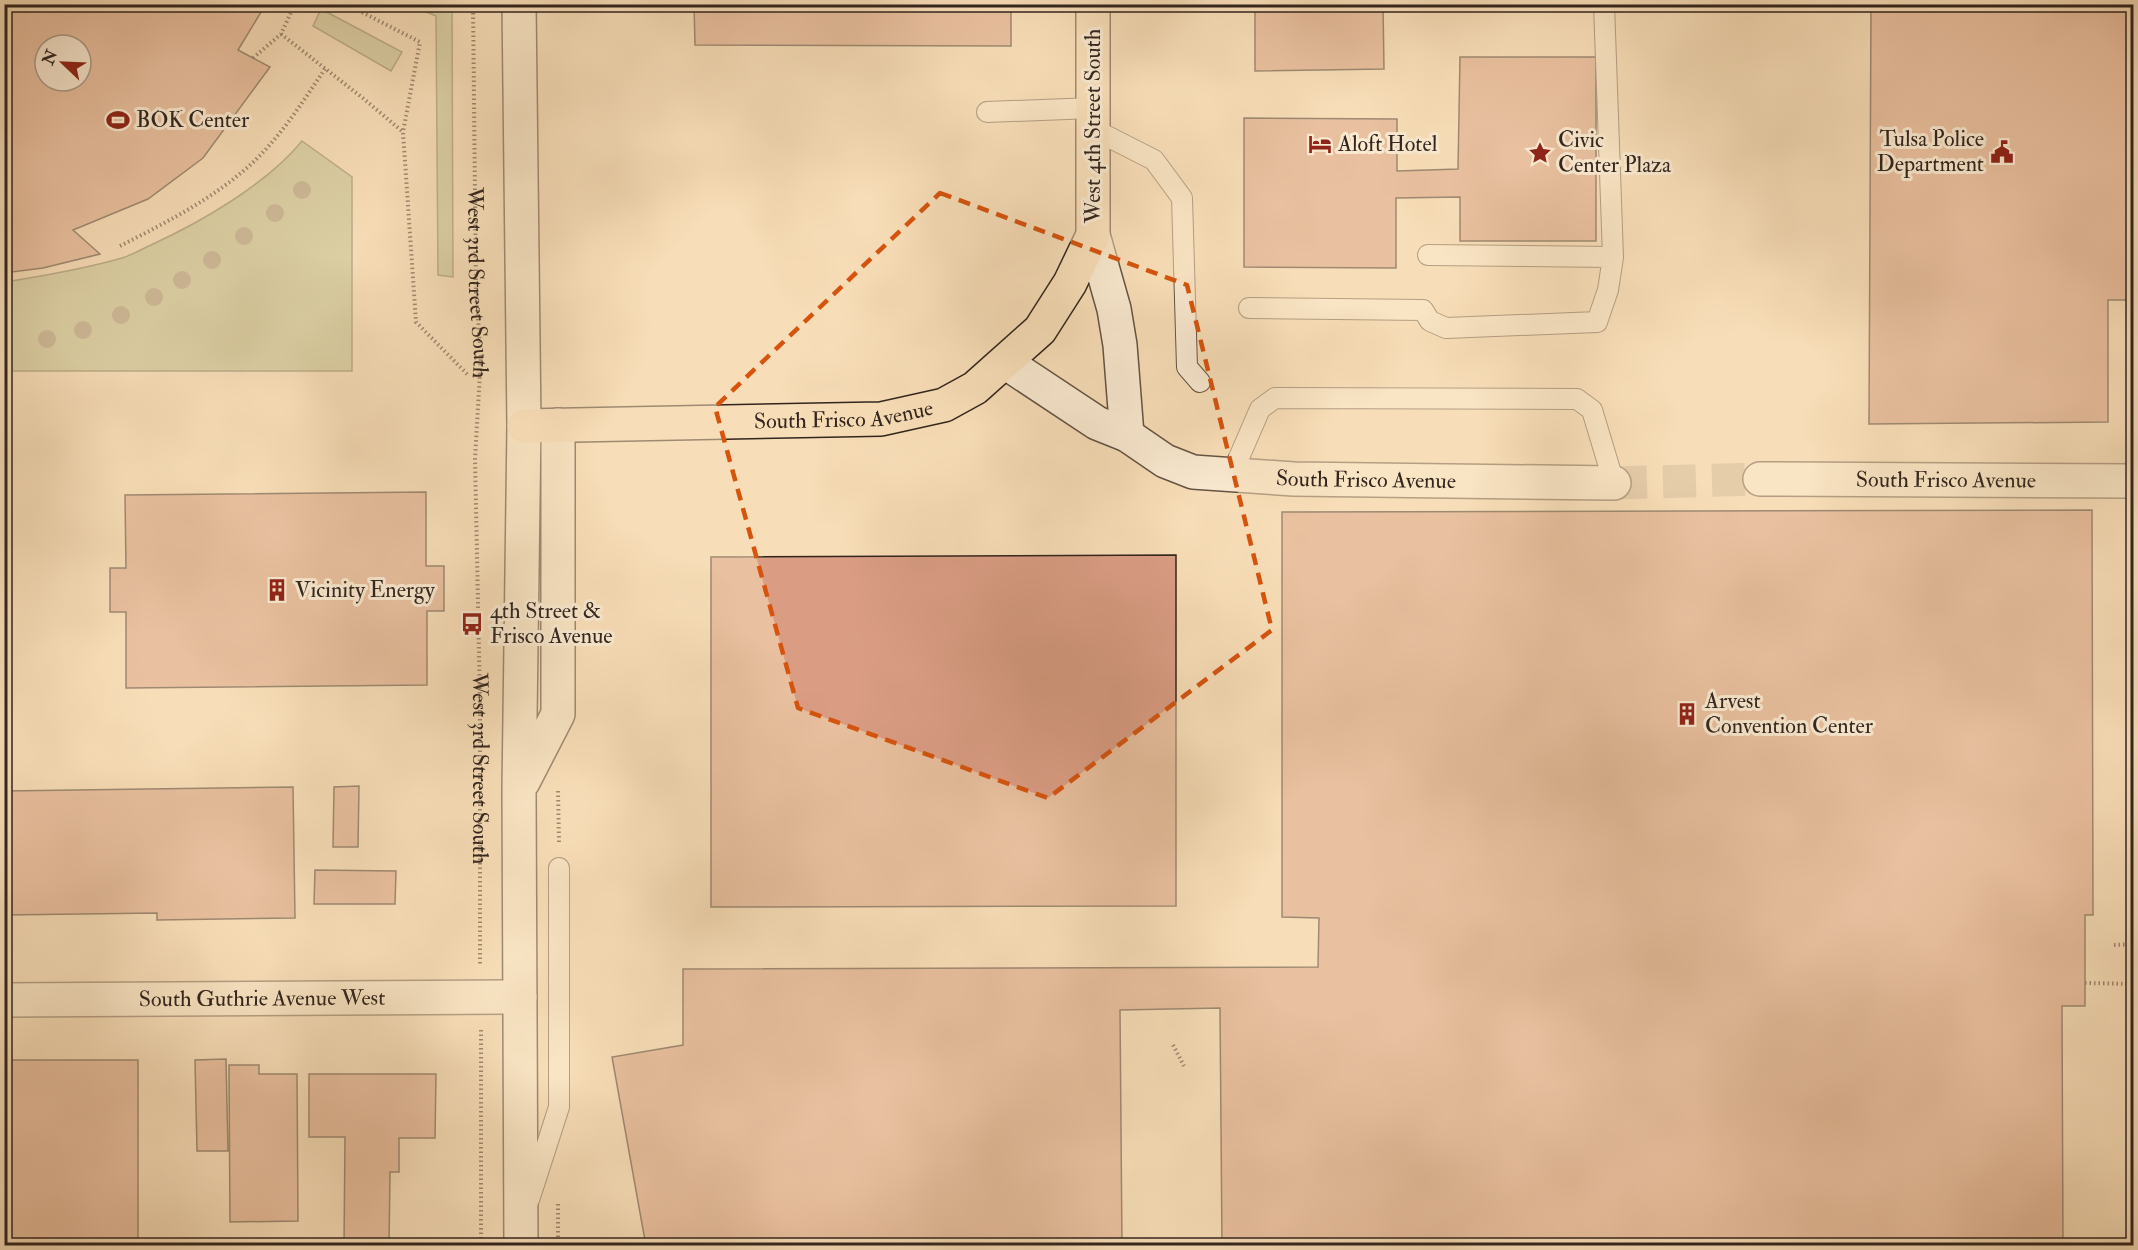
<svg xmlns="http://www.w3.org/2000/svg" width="2138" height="1250" font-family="'IM FELL Double Pica',serif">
<rect width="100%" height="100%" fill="#f8deb8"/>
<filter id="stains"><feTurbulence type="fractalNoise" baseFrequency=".00333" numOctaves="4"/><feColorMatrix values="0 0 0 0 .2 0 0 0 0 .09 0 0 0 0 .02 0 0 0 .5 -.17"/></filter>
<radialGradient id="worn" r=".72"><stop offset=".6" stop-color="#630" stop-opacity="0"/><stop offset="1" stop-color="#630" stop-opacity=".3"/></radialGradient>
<path fill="#bcc190" stroke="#777357" stroke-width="1.5" d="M410 5H452L453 277 438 275 436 16Z
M321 9 402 52 391 71 313 26Z
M302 141 352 177V371H5V282C43 276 84 269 122 258 132 255 142 249 151 245 201 222 267 184 302 141Z"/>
<path fill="#da9d84" stroke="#32251e" stroke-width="1.5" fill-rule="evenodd" d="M4 4H266L238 50 270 67 203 158 148 199 73 230 100 254 43 268 4 273ZM45 45H81V81H45Z
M694 4H1011V46L695 45Z
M1255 4H1383L1384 69 1255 71Z
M1871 4H2134V300H2108V422L1869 424Z
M1460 57H1596V241H1460V197L1396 198V268L1244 267V118L1397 119V171L1458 169Z
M426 492V566H444V611H427V685L126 688V612H110V568H126L125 495Z
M2092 510 2093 915H2085V1006H2062L2063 1246H1222L1220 1008 1120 1010 1122 1246H646L612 1057 683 1045V969L1318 967 1319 918 1282 917V512Z
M1176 555V906L711 907V557Z
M359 786 358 847H333L334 787Z
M293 787 295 918 157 920V913L4 915V791Z
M315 870 396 871 395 904H314Z
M226 1059 228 1151H197L195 1060Z
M4 1060H138V1246H4Z
M229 1065H259V1074H297L298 1221 230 1222Z
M309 1074H436L435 1138H399V1172H390L389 1246H344L345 1137H309Z"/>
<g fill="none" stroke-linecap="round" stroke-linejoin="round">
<path stroke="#d0b999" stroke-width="33" stroke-dasharray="33 16" stroke-linecap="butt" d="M1614 483 1760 479"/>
<g stroke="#645344" stroke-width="22">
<path id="service" d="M987 112 1093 108
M1093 129 1154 160 1182 198 1187 367 1200 382
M1428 255 1613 257 1604 4
M1249 308 1423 310 1430 321 1446 328 1597 322 1608 290 1613 257
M1231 476 1260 409 1275 398 1577 399 1592 410 1614 483
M529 1200 559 1107V868"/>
</g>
<g stroke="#645344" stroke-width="36">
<g id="minor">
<path d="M1093 235 1114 309 1120 345 1127 435"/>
<path id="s2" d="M1005 362 1097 423 1127 435 1165 461 1193 472 1294 479 1614 483"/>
<path id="s3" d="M1760 479 2134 481"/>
<path id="s4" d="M4 1000 520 997"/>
</g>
</g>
<g stroke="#32251e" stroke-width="36">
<path id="secondary" d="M519 4 524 426 519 789 521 1246
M523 782 558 714V425"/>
</g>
<g stroke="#32251e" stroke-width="36">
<g id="primary">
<path id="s5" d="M524 426 881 419 944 405 975 388 1040 330 1070 283 1093 235V4"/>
</g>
</g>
<g stroke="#32251e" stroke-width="4" stroke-dasharray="1.5 3" stroke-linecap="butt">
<path d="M346 4 420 42 403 132"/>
<path id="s1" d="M473 4 476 294 481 356 475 459 480 702V966"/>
<path d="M281 34 364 99 403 132 416 322 469 376"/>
<path d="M253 58 281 34 295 4"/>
<path d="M120 246C165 223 211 200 249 166 279 139 302 103 325 69"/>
<path d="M558 791 559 843"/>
<path d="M2114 945 2134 944"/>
<path d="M2085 983 2134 984"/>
<path d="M481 1030V1246"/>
<path d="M1173 1045 1184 1066"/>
<path d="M558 1204V1246"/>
</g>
<use href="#service" stroke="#faead1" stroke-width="20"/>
<use href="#minor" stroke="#faead1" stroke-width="33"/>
<use href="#secondary" stroke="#faead1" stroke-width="33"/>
<use href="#primary" stroke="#f8deb8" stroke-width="33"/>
</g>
<g fill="#9e8e73">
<circle cx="302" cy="190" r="9"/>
<circle cx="275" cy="213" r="9"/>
<circle cx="244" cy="236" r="9"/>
<circle cx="212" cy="260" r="9"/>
<circle cx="182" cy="280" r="9"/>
<circle cx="154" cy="297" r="9"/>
<circle cx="121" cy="315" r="9"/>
<circle cx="83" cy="330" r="9"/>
<circle cx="47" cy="339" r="9"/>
</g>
<path d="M0 0H2138V1250H0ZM940 193 1187 285 1272 630 1048 798 798 708 715 407Z" fill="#f8deb8" fill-opacity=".55" fill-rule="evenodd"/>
<path fill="none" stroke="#d6540e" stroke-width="4.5" stroke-dasharray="12 8" stroke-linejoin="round" d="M940 193 1187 285 1272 630 1048 798 798 708 715 407Z"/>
<defs>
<g id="stadium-bare" transform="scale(1.8)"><path d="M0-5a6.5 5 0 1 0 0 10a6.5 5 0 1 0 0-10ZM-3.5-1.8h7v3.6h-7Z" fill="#8f2418" stroke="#faead1" stroke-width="2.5" paint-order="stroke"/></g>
<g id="hotel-bare" transform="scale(1.8)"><path d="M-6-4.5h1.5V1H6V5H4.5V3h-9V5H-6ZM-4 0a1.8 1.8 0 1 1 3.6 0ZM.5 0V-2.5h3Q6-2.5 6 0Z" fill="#8f2418" stroke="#faead1" stroke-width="2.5" paint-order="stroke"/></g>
<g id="civic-bare" transform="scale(1.8)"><path d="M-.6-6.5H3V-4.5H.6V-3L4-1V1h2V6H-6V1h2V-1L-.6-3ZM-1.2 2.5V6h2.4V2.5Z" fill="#8f2418" stroke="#faead1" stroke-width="2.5" paint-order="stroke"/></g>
<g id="sight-bare" transform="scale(1.8)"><path d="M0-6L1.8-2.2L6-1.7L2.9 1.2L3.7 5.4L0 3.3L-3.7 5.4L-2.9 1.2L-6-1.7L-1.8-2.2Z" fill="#8f2418" stroke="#faead1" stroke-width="2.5" paint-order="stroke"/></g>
<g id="building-bare" transform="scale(1.8)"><path d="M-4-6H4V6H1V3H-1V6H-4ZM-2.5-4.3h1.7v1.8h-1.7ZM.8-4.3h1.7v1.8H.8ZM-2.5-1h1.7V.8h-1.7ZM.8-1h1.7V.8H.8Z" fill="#8f2418" stroke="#faead1" stroke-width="2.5" paint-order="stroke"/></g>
<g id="bus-bare" transform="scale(1.8)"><path d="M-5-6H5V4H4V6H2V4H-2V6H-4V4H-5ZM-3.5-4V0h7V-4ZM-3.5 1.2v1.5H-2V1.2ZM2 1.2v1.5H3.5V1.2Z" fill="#8f2418" stroke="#faead1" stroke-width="2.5" paint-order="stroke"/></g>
</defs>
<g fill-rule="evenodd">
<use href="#stadium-bare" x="118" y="120"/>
<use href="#hotel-bare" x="1320" y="144"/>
<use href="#civic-bare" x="2002" y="152"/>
<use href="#sight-bare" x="1540" y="153"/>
<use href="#building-bare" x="277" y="590"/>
<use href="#bus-bare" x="472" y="624"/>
<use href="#building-bare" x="1687" y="714"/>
</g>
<g text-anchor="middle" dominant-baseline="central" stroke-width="6" stroke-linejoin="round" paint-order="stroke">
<g font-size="22" fill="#32251e" stroke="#faead1" text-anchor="start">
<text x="136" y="120">BOK Center</text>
<text x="1984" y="139" text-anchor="end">Tulsa Police<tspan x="1984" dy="25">Department</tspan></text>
<text x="1558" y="140">Civic<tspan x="1558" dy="25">Center Plaza</tspan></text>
<text x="1338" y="144">Aloft Hotel</text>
<text x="295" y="590">Vicinity Energy</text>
<text x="490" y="611">4th Street &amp;<tspan x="490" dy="25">Frisco Avenue</tspan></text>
<text x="1705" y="701">Arvest<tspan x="1705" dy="25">Convention Center</tspan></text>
</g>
<g font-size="22" fill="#32251e" stroke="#faead1">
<text transform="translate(1093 126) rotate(-90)">West 4th Street South</text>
<text stroke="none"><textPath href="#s1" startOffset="279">West 3rd Street South</textPath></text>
<text stroke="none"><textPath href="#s5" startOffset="320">South Frisco Avenue</textPath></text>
<text stroke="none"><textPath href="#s2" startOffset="392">South Frisco Avenue</textPath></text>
<text stroke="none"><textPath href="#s3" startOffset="186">South Frisco Avenue</textPath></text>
<text stroke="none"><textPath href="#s1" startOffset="765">West 3rd Street South</textPath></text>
<text stroke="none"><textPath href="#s4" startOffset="258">South Guthrie Avenue West</textPath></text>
</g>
</g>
<rect width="2138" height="1250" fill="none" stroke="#f8deb8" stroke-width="24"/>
<rect x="6" y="6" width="2126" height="1238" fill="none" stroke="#32251e" stroke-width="3"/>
<rect x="12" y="12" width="2114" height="1226" fill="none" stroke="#32251e" stroke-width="1.5"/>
<g transform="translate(63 63) rotate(293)"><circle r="28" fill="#faead1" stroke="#aa9b89" stroke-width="1.5"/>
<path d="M0-4.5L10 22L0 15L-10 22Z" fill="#8f2418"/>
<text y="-9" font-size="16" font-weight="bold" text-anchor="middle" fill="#32251e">N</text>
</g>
<rect width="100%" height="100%" filter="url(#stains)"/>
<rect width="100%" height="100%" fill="url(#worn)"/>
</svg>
